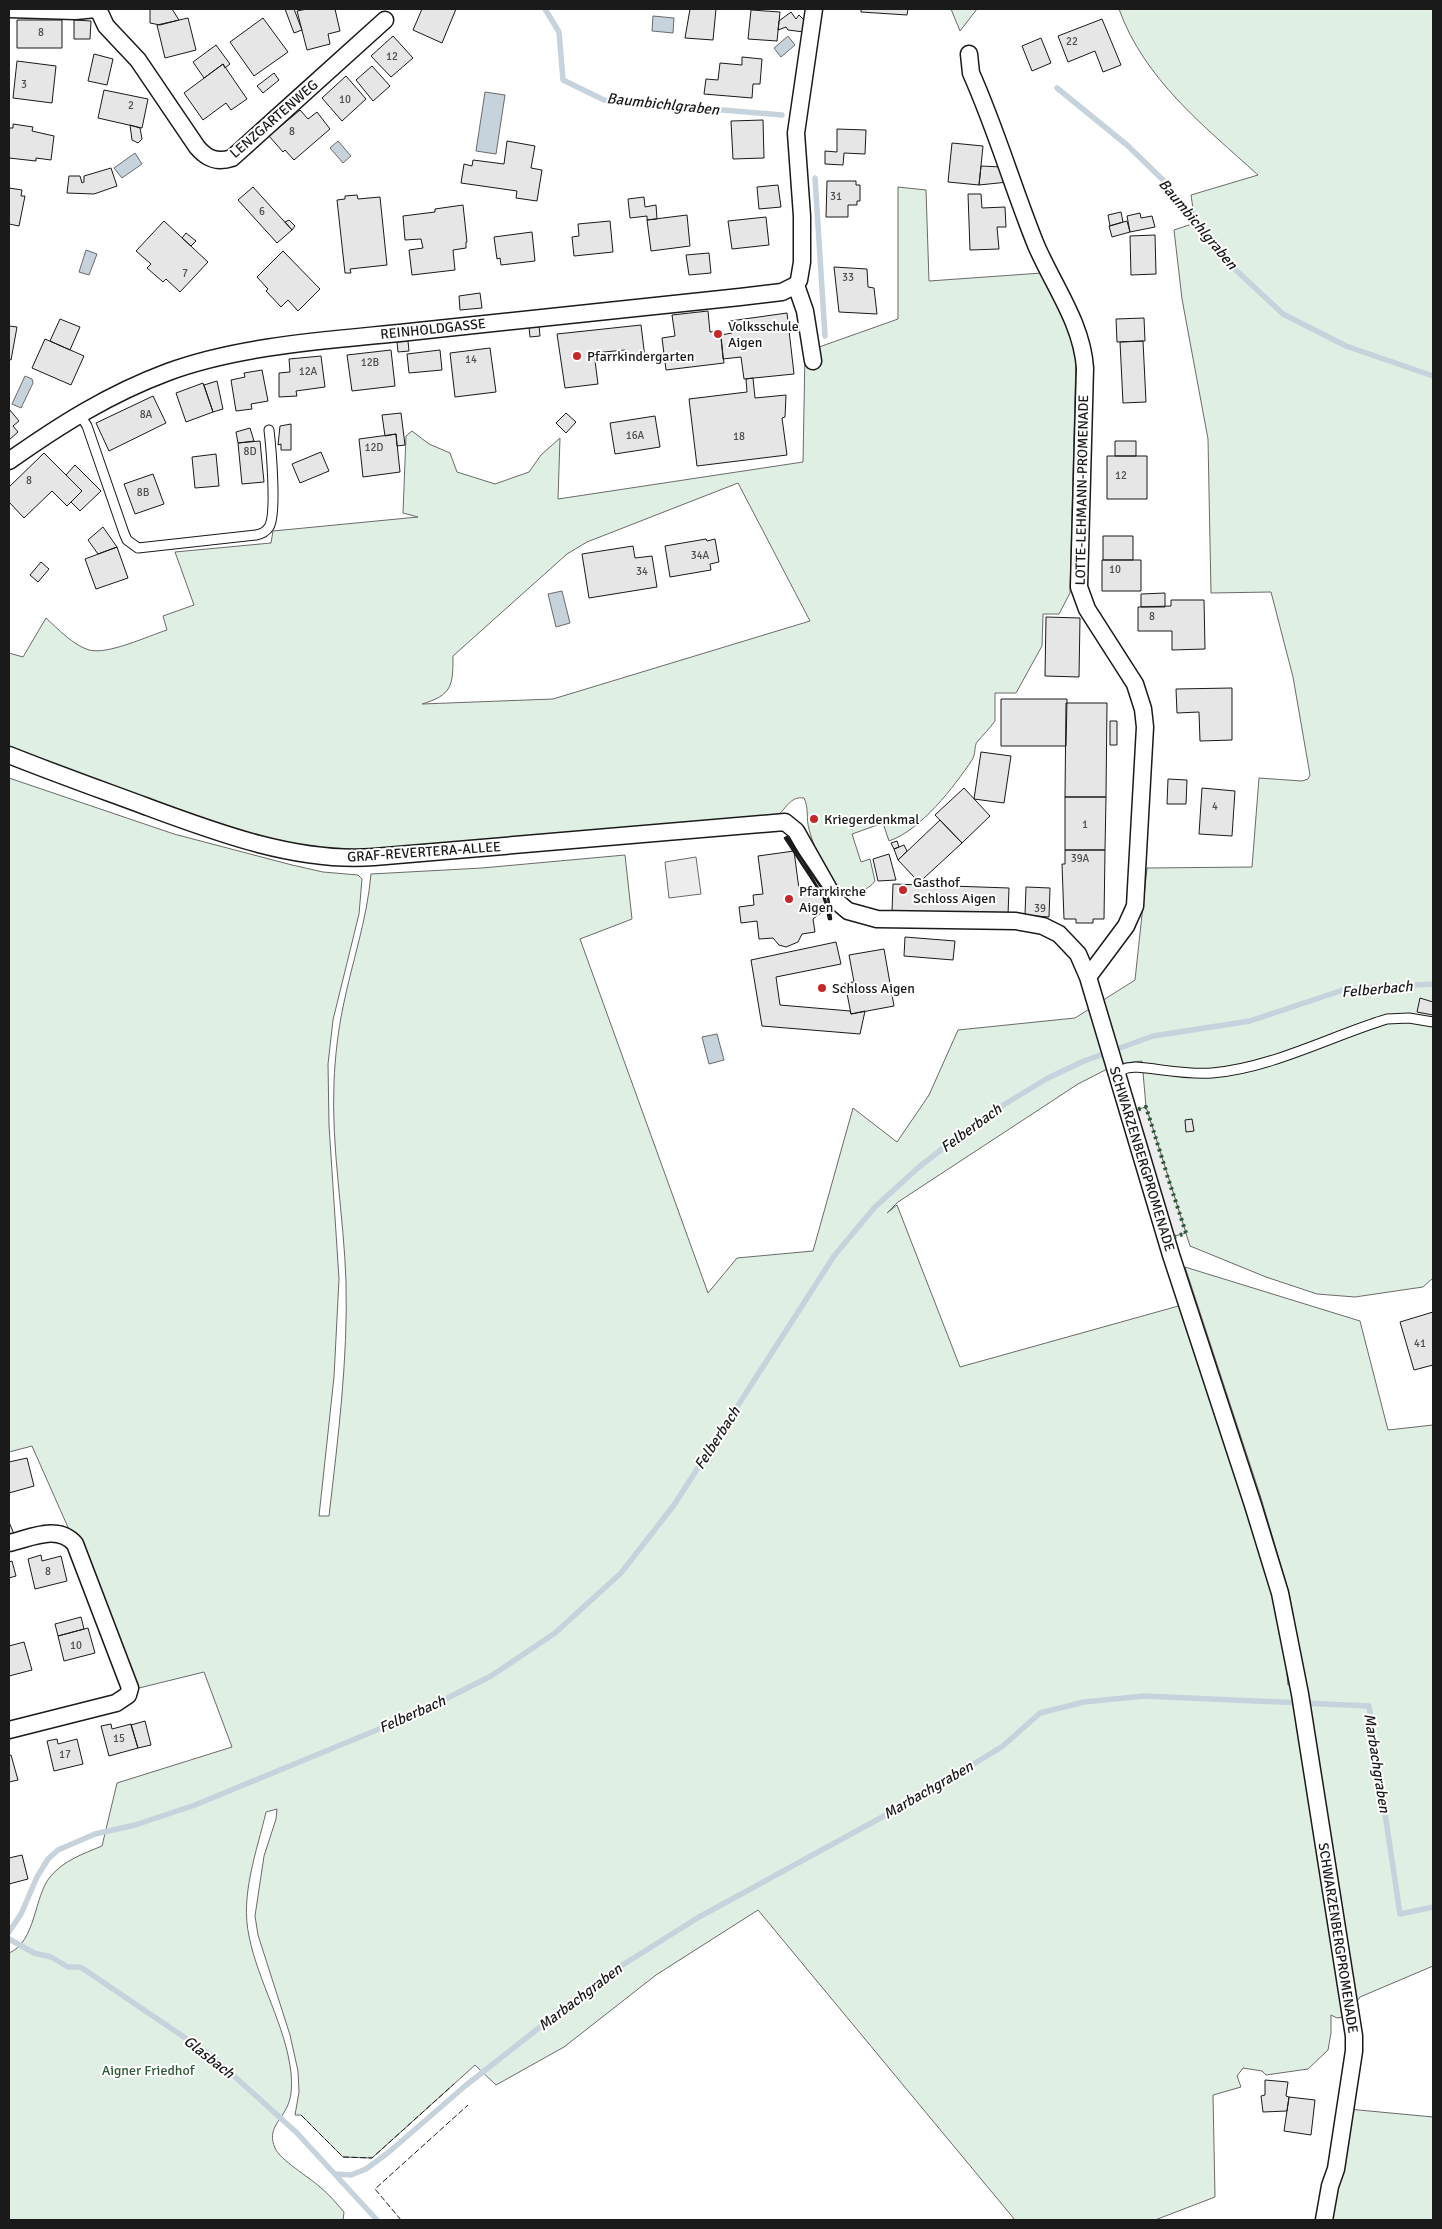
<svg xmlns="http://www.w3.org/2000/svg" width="1442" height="2229" font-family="Signika,sans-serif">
<rect width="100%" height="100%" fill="#fff"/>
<path fill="#e0efe3" stroke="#6a6a6a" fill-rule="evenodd" d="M951 9H977L960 31Z
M1119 9H1433V1278L1423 1287 1355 1297 1317 1294 1266 1277 1190 1246 1146 1107 1142 1061 1117 1064 1078 1084 898 1202 887 1213 897 1205 960 1367 1182 1305 1260 1543 1284 1641 1288 1685 1306 1687 1289 1593 1261 1498 1185 1267 1360 1321 1388 1430 1433 1425V1966L1360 1997 1343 2017 1337 2018 1331 2015V2033L1328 2050 1308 2069 1266 2075 1262 2071 1243 2068 1237 2076 1241 2087 1213 2095 1215 2197 1155 2220H1015L758 1910 656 1975 564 2047 496 2085 475 2065 372 2158 343 2157 301 2115H295L299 2092 298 2071 290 2035 258 1935 255 1916 264 1856 276 1819 277 1809 266 1812C257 1851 240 1895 249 1936 258 1982 286 2026 291 2073 292 2084 292 2097 287 2107 280 2122 267 2129 275 2148 280 2160 309 2177 320 2187 329 2194 336 2203 344 2212L343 2220H9V1953C36 1942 34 1896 50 1877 64 1860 83 1854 102 1846L117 1783 232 1747 204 1672 139 1688 32 1446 9 1452V778L174 834 292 865 323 872 358 875 362 879 359 914 333 1020 328 1064 329 1125 339 1279 334 1377 319 1516H329C338 1438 348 1360 346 1282 344 1217 331 1147 334 1082 335 1057 338 1031 343 1007 352 962 367 920 371 874L482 868 625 855 632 919 580 939 708 1293 737 1258 813 1251 853 1108 897 1142 929 1095 958 1030 1075 1018 1135 980 1147 868 1252 867 1259 778 1302 781 1308 779 1310 775 1293 677 1271 592 1211 593 1208 439 1182 299 1174 230 1195 223 1191 195 1258 175C1204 126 1144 79 1119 9Z
M898 187 926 190 929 281 1042 273 1066 321 1076 357 1070 593 1059 614H1043L1042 646 1016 693H995V721C990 728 983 735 977 742 974 746 976 754 972 760 954 787 921 830 889 841L883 823 852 834 861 862 870 859 875 881C869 889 861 892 851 891 844 890 838 888 834 882 825 871 812 843 809 829 806 819 809 808 804 798 790 796 787 808 777 816L375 849 327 850 299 846 250 833 188 814 9 751V653L23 657 46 618C58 629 73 645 89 650 108 655 148 636 167 630L163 616 194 605 175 552 271 543 273 531 418 517 403 513 406 436 412 431 429 444 450 453 457 472 495 484 529 472 541 455 560 438 558 499 803 462 805 352 898 319ZM738 483 810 621 553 699 422 704C452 695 453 686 453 656L567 554 587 542Z
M1348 2109 1433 2117V2220H1332Z"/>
<path fill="#ededed" stroke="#6a6a6a" d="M696 857 701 894 669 898 665 862Z
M1146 1107 1186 1233 1171 1237 1132 1111Z"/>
<path fill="#c6d2dc" stroke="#6a6a6a" d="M653 16 674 18 673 33 652 31Z
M788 36 795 45 781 57 774 48Z
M485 92 505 95 496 154 476 151Z
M338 141 351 156 343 163 330 148Z
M135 153 142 164 122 178 114 168Z
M86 250 97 254 89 275 79 272Z
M25 376 32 379 33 383 21 408 12 404Z
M562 591 570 623 556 627 548 594Z
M717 1034 724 1060 709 1064 702 1037Z"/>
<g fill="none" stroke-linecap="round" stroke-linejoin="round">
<path stroke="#c6d2dc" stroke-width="5.5" d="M545 9 559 32 563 80 604 100 782 115
M1057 88 1127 145 1163 180 1222 257 1283 314 1346 346 1433 376
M815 178 825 336
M9 1932 21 1914 37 1877 48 1859 58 1850 95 1834 135 1825 195 1805 418 1713 491 1676 555 1633 621 1573 674 1505 834 1256 875 1207 919 1167 961 1134 1005 1104 1048 1078 1084 1061 1153 1036 1250 1021 1346 989 1433 984
M9 1939 34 1953 51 1957 68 1967H80L85 1970 212 2056 297 2133 377 2220
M335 2174 351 2175 366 2169 389 2152 465 2086 605 1976 699 1917 928 1792 1003 1746 1040 1713 1084 1702 1144 1696 1369 1706 1400 1914 1433 1907"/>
</g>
<path fill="#e6e6e6" stroke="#1a1a1a" d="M150 9H172L179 20 160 25 150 23Z
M285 9H294L302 30 294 33Z
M307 9H335L340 31 328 34 330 44 307 50 297 11Z
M422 9H456L442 43 413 30Z
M690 9H716L713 40 685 38Z
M861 9H908L907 15 861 12Z
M751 10 780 12 777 41 748 39Z
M791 12 796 19 799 15 805 21 804 32 788 30 786 27 778 30 779 21Z
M188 18 196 50 165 58 157 25Z
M263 18 288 52 254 76 230 42Z
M1102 19 1121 65 1103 72 1095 51 1068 62 1058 36Z
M17 20H62V48H17Z
M74 20 91 21 90 39H74Z
M393 36 413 58 391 77 371 56Z
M1041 38 1051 63 1032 71 1022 46Z
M216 45 230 64 225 68 223 64 204 78 193 62Z
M94 54 113 59 107 85 88 81Z
M742 57 762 59 760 84H753L752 98 704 94 706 79 718 80 720 63 742 65Z
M17 61 56 66 52 103 13 98Z
M223 64 247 99 231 110 226 103 203 120 184 93Z
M372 66 390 86 373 101 356 80Z
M274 73 279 80 263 93 257 86Z
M346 76 366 99 342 121 322 98Z
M104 90 148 99 142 128 98 118Z
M300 110 308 119 317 112 330 129 294 160 285 150 283 152 269 136Z
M763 120 764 158 733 159 731 121Z
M13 124 33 127 32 131 54 136 51 160 36 158V161L9 158V128H13Z
M130 125 140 128 142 139 138 143 132 140Z
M837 129 866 130 865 154 844 153 843 165 825 164V151L837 152Z
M507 141 535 146 531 168 542 170 537 201 516 198 517 191 461 183 464 164 472 166 473 160 504 164Z
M952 143 983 146 979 185 948 182Z
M981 166 1002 167 1008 182 979 185Z
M111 168 117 186 94 194 67 193 69 176H80L82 183 84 182V176Z
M827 181H856V185H860V201H857V205H848V217H826Z
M778 185 781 207 759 209 757 187Z
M253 187 292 230 277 243 238 200Z
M9 188 22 190 21 196H25L19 226 9 224Z
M968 194H981L982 208 1005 207 1006 227H997L999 249 970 250Z
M357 195 358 199 380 197 387 265 350 269 351 273H345L337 200 345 199V196Z
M644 197 645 207 656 205 657 219 647 220V216L630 218 628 199Z
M463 205 467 242H466V248L453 250 455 270 412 275 409 250 423 248 421 239 405 240 403 216 435 212V209Z
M1121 212 1123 222 1110 226 1108 215Z
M1140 213 1141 218 1152 216 1155 227 1130 232 1127 216Z
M687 215 690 246 651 251 647 220Z
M766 217 769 245 732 249 728 221Z
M289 220 295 226 292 230 285 222Z
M164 221 208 262 180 292 166 279 163 282 147 268 151 264 136 251Z
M610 221 613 252 574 256 572 237 579 236 578 224Z
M1127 221 1130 232 1112 237 1109 226Z
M532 232 535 261 501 265 500 258 497 259 494 237Z
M186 233 196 241 191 246 182 238Z
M1155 235 1156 274 1131 275 1130 236Z
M283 251 320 289 298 311 288 300 281 307 266 291 268 289 257 277Z
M709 253 711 273 689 275 686 255Z
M834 267 867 269 868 287 874 288 877 314 839 312Z
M480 293 482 308 460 310 459 296Z
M708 311 710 332 720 331 724 363 666 370 662 338 675 336 672 315Z
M787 313 794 374 744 379 741 357 723 359 721 335 732 333 730 321Z
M1144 318 1145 341 1117 342 1116 319Z
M60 319 80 327 70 350 50 341Z
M539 325 540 336 530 337 529 327Z
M641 325 645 358 627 360 625 350 594 353 598 384 565 388 557 334Z
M9 326 17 327 11 360 9 359Z
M45 339 84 356 71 385 32 368Z
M408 341 409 351 398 352 397 342Z
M1143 341 1146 402 1123 403 1120 342Z
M490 348 496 392 455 397 450 353Z
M391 350 395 386 352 391 347 355Z
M440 350 442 370 409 373 407 354Z
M321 356 325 387 296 391 297 396 279 397V373L290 372 289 359Z
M262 370 268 401 251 404 252 409 236 411 231 380 245 377 244 373Z
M753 378 755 398 786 395 785 417 782 418 787 455 697 466 689 399 747 392 746 379Z
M217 381 223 409 213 412 204 385Z
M203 383 213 412 186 422 176 393Z
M153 396 166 423 109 451 96 423Z
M9 409 19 421 13 426 18 432 9 440Z
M401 413 405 445 397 446 396 434 385 436 382 415Z
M566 413 576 422 566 433 556 423Z
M655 416 660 447 615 454 610 423Z
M291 424V450H281V444L278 445 280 426Z
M250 428 254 441 238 443 236 432Z
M396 434 400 472 363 477 359 439Z
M260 441 264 482 242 484 238 443Z
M1115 441H1136V456H1115Z
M321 452 329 471 300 483 292 464Z
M44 453 82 491 67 506 52 491 24 518 9 502V487Z
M216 454 219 486 195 488 192 457Z
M1107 456H1147V499H1107Z
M75 465 101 491 80 511 71 502 82 491 66 475Z
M153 474 164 504 135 514 124 484Z
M103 527 117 547 98 554 88 540Z
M1103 536H1133V560H1103Z
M706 539 707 541 715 539 719 562 710 564 711 570 670 577 665 546Z
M633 546 635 558 652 556 657 587 589 598 582 554Z
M117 547 128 578 96 589 85 559Z
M1102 560H1141V591H1102Z
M41 562 49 569 38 582 30 575Z
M1165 593V607H1141V594Z
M1171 600H1204L1205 649 1172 650V631H1138V607L1171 606Z
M1046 617 1080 618 1079 677 1045 676Z
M1232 688V740L1200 741 1199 712 1177 713 1176 689Z
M1001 699H1067L1066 746H1001Z
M1066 703H1107L1106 797H1065Z
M1110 721H1117V745H1110Z
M981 752 1011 756 1004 803 974 799Z
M1168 779 1187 780 1186 804H1167Z
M964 788 990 816 962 843 935 815Z
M1202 788 1235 791 1232 836 1199 834Z
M1065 797H1106L1105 850H1065Z
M940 820 962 843 924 878V885H915V878L898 860Z
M897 841 899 847 894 849 891 843Z
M904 845 907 851 898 860 894 849Z
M1065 850H1105L1104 919H1093V923H1076V919H1064L1062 864H1065Z
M794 851 799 889H816L822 895 825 904 821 913 813 919 815 932 802 934 798 942 786 947 779 945 773 938 759 939 757 921 741 923 739 907 754 905 753 895 763 894 758 856Z
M889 854 896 880 878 881 873 859Z
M893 884 1009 888 1008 915 892 912Z
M1026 887 1050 888 1049 917 1025 915Z
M905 937 955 941 953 960 904 956Z
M836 942 841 964 776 977 780 1005 850 1011 851 1014 865 1011 860 1034 762 1026 751 960Z
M884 949 894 1006 851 1014 845 983 854 982 849 955Z
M1420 998 1433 1002V1015L1417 1012Z
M1192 1119 1194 1131 1186 1132 1185 1120Z
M1433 1312V1365L1414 1370 1400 1322Z
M27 1458 34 1486 9 1493V1462Z
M9 1522 14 1534 9 1535Z
M41 1555 42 1561 61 1556 67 1581 35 1589 28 1559Z
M12 1561 16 1576 9 1578V1562Z
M81 1617 84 1629 58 1636 55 1624Z
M88 1628 95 1653 64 1661 58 1636Z
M24 1642 32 1670 9 1676V1646Z
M145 1721 151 1745 138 1748 131 1725Z
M111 1724 112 1729 131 1724 138 1748 109 1756 101 1726Z
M57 1739 58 1744 77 1739 83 1764 54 1771 47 1741Z
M11 1755 18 1780 9 1782V1756Z
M22 1855 28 1879 9 1884V1858Z
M1265 2080 1288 2082 1286 2096 1289 2097 1287 2111 1263 2112 1261 2096 1265 2095Z
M1289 2097 1315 2100 1311 2135 1284 2131Z"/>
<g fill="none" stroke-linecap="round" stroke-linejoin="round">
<g stroke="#1a1a1a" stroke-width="11">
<path id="service" d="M79 413 87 426 124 533 127 540 138 548 256 535C261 534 266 532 269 527 277 515 271 447 269 430
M1115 1073 1127 1068 1136 1067C1161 1069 1187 1075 1212 1073 1272 1068 1331 1036 1387 1019L1409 1018 1433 1022"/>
</g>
<g stroke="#1a1a1a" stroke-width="19">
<path id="minor" d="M9 9 75 11 96 9
M98 9 106 26 138 60 197 147C207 159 217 163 232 158L385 20
M969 54 971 73C996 129 1013 188 1036 245 1053 285 1082 323 1085 368L1079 587 1087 609 1135 684 1143 709 1145 727 1135 906 1126 926 1088 977
M796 285 805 311 813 361
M9 461C60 425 109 394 168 372 241 345 332 340 409 332 519 320 629 308 740 297L782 292 796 285 799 280 802 262V216L796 133 814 9
M9 755C54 773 99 789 145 806 215 832 297 863 374 857L785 822 796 831 835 900 848 911 877 919 1016 921 1043 926 1059 934 1078 954 1088 977 1171 1255 1253 1505 1280 1593 1300 1694 1354 2036V2051L1336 2169 1330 2186 1324 2220
M9 1543C31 1538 58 1524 75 1544L130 1688 128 1695 116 1703 9 1730"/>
</g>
<use href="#service" stroke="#fff" stroke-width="9"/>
<use href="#minor" stroke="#fff" stroke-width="16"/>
<path stroke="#2b5a34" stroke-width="4" stroke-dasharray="2.5 4" stroke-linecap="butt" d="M1132 1111 1146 1107 1166 1171
M1167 1175 1186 1233 1174 1237"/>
<path stroke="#1a1a1a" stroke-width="1" stroke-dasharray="6 2.5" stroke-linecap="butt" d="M301 2115 343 2157 372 2158 454 2084
M401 2220 375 2189 468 2105"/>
<path stroke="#1a1a1a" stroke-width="2.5" d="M787 837 828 897 831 919H829L825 899 785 838Z"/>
</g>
<g fill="#c62828" stroke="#fff" stroke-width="2">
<circle cx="718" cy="334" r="5"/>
<circle cx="577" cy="356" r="5"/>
<circle cx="814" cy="819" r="5"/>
<circle cx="903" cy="890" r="5"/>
<circle cx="789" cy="899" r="5"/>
<circle cx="822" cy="988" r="5"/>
</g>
<g text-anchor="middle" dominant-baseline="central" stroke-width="4" stroke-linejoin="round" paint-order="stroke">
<g font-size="11" fill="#4d4d4d">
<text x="41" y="32">8</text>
<text x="1072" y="41">22</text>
<text x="392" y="56">12</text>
<text x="24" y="84">3</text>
<text x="345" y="99">10</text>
<text x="131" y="105">2</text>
<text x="292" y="131">8</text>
<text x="836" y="196">31</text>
<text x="262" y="211">6</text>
<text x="185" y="273">7</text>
<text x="848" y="277">33</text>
<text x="471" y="359">14</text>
<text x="370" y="362">12B</text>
<text x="308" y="371">12A</text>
<text x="146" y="414">8A</text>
<text x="635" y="435">16A</text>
<text x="739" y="436">18</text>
<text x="374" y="447">12D</text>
<text x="250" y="451">8D</text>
<text x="1121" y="475">12</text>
<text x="29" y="480">8</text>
<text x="143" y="492">8B</text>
<text x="700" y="555">34A</text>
<text x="1115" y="569">10</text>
<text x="642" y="571">34</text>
<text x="1152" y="616">8</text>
<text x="1215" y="806">4</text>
<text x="1085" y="824">1</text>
<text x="1080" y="858">39A</text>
<text x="1040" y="908">39</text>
<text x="1420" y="1343">41</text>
<text x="48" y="1571">8</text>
<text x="76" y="1645">10</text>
<text x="119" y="1738">15</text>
<text x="65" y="1754">17</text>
</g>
<g font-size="14" fill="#1a1a1a" stroke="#fff">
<text transform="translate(274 119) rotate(-41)">LENZGARTENWEG</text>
<text transform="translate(433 329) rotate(-6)">REINHOLDGASSE</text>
<text transform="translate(1082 490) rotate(-89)">LOTTE-LEHMANN-PROMENADE</text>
<text transform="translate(424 852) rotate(-4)">GRAF-REVERTERA-ALLEE</text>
<text transform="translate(1142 1159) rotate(73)">SCHWARZENBERGPROMENADE</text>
<text transform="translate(1338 1938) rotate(81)">SCHWARZENBERGPROMENADE</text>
</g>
<g font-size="14" fill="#1a1a1a" stroke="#fff" text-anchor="start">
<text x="728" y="326">Volksschule<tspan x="728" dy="16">Aigen</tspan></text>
<text x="587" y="356">Pfarrkindergarten</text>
<text x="824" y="819">Kriegerdenkmal</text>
<text x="913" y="882">Gasthof<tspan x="913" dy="16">Schloss Aigen</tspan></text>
<text x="799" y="891">Pfarrkirche<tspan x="799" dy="16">Aigen</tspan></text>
<text x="832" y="988">Schloss Aigen</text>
</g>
<g font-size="14" fill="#2b5a34" stroke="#fff">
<text x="148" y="2070">Aigner Friedhof</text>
</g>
<g font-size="15" font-style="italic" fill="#1a1a1a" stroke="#fff">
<text transform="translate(663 104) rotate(6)">Baumbichlgraben</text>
<text transform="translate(1198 224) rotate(50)">Baumbichlgraben</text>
<text transform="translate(1377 989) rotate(-5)">Felberbach</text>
<text transform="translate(971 1128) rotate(-36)">Felberbach</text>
<text transform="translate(717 1438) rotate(-57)">Felberbach</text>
<text transform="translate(412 1714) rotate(-24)">Felberbach</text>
<text transform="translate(1377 1763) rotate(81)">Marbachgraben</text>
<text transform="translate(928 1790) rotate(-30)">Marbachgraben</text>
<text transform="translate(580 1997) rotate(-37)">Marbachgraben</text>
<text transform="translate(209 2057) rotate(38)">Glasbach</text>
</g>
</g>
<rect width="1442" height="2229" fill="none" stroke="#1a1a1a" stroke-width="20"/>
</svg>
